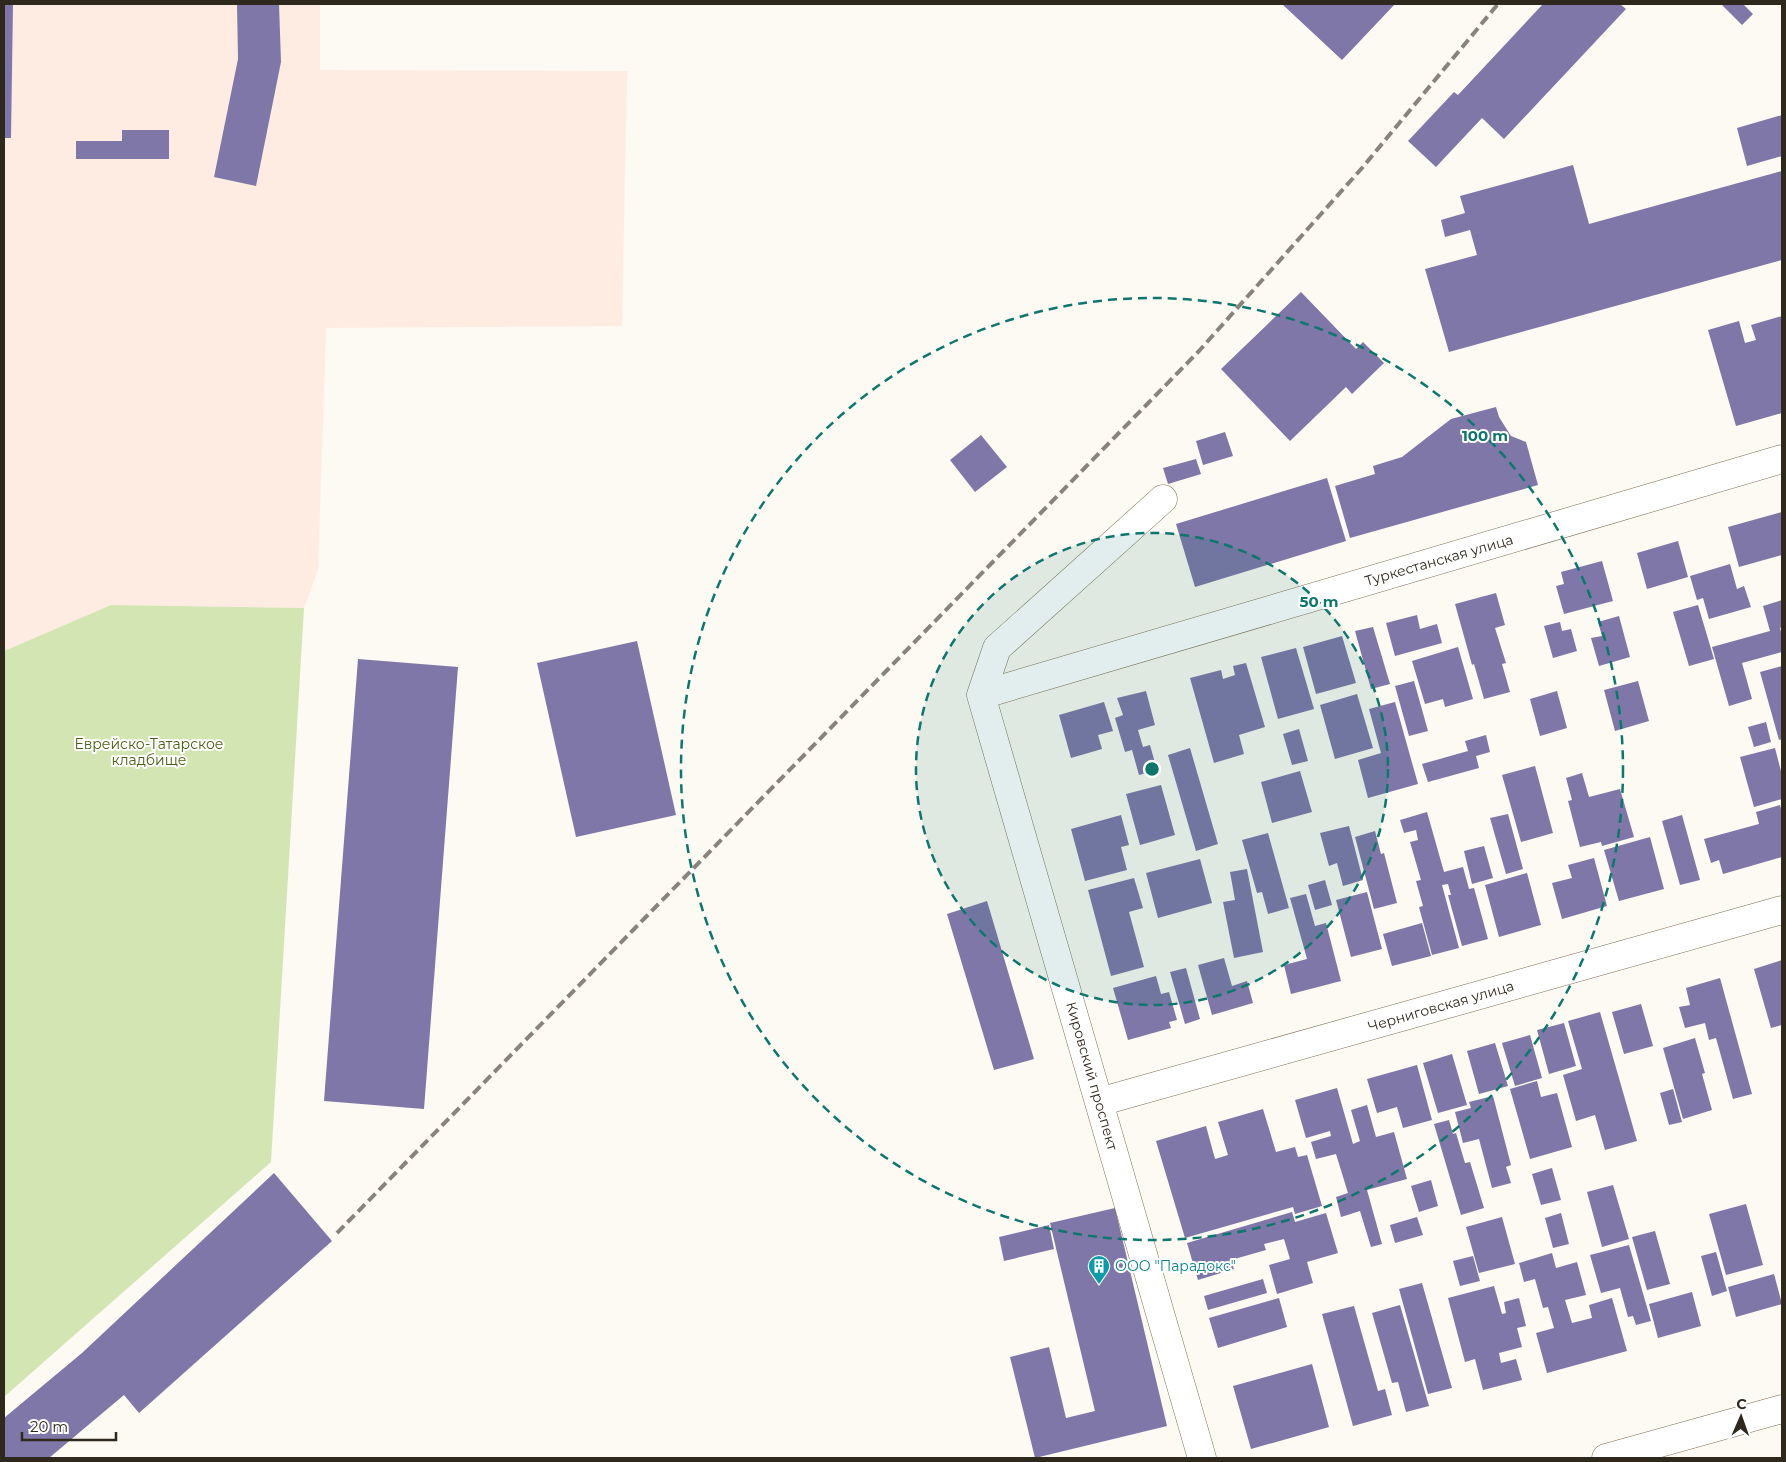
<svg xmlns="http://www.w3.org/2000/svg" width="1786" height="1462" font-family="Montserrat,sans-serif">
<rect width="100%" height="100%" fill="#fdf9f3"/>
<path fill="#feece2" d="M4 4H320V70L627 71 622 326 326 328 318 570 304 608 111 605 4 651Z"/>
<path fill="#d4e5b4" d="M111 605 304 608 271 1162 4 1397V651Z"/>
<path fill="#7e77a7" d="M4 4H13L11 138H4Z
M237 4H279L281 62 256 186 214 177 238 59Z
M1282 4H1395L1342 60Z
M1543 4H1620L1626 9 1504 139 1482 118 1436 167 1408 141 1454 92 1458 95Z
M1721 4H1743L1753 14 1742 25Z
M1782 115V156L1747 166 1737 128Z
M122 130H169V159H76V141H122Z
M1573 165 1589 224 1782 171V260L1449 352 1425 269 1477 255 1470 230 1445 237 1441 220 1465 213 1460 196Z
M1301 292 1356 349 1363 342 1384 363 1352 394 1346 387 1290 441 1221 369Z
M1782 316V413L1736 426 1708 330 1739 321 1745 343 1756 340 1751 325Z
M1496 407 1499 417 1511 436 1526 442 1538 485 1350 538 1335 486 1375 474 1373 466 1402 457 1451 419Z
M1225 432 1233 456 1203 465 1196 441Z
M981 435 1007 467 975 492 950 460Z
M1196 459 1201 474 1168 484 1163 468Z
M1327 478 1346 541 1195 587 1176 524Z
M1782 512V555L1739 567 1728 527Z
M1678 541 1688 577 1647 589 1637 553Z
M1602 561 1613 601 1564 614 1556 586 1564 584 1561 572Z
M1730 564 1737 589 1744 586 1751 607 1709 619 1703 598 1697 600 1690 576Z
M1496 593 1505 625 1495 628 1506 663 1502 664 1510 692 1484 699 1474 664 1472 665 1455 604Z
M1782 600V627L1780 628 1782 636V652L1742 663 1752 699 1729 706 1712 647 1770 631 1763 606Z
M1698 605 1714 659 1689 666 1673 612Z
M1417 615 1420 629 1437 624 1442 643 1395 656 1386 623Z
M1619 616 1630 657 1599 666 1591 638 1602 636 1598 622Z
M1560 622 1562 631 1571 629 1577 651 1553 658 1544 626Z
M1373 627 1390 684 1371 689 1355 631Z
M1342 636 1356 683 1316 694 1303 647Z
M637 641 676 815 576 837 537 663Z
M1458 647 1473 699 1445 707 1443 699 1425 704 1412 661Z
M1296 648 1314 709 1278 719 1261 657Z
M358 659 458 667 424 1109 324 1101Z
M1246 663 1265 727 1239 735 1244 754 1214 763 1190 678 1221 670 1223 679 1235 675 1233 666Z
M1782 666V739L1779 740 1760 672Z
M1414 681 1428 731 1409 736 1395 686Z
M1638 681 1649 721 1615 731 1604 690Z
M1146 691 1155 725 1138 730 1143 747 1150 745 1157 770 1139 775 1132 750 1125 752 1115 718 1123 715 1117 698Z
M1557 691 1567 728 1540 736 1530 699Z
M1357 694 1373 748 1335 759 1320 705Z
M1104 702 1113 731 1098 735 1102 749 1071 758 1059 715Z
M1395 702 1418 784 1368 798 1358 760 1381 753 1369 709Z
M1766 722 1771 742 1754 747 1748 727Z
M1299 729 1308 761 1292 765 1283 734Z
M1486 735 1490 752 1476 756 1479 768 1428 782 1422 764 1468 751 1465 741Z
M1190 748 1218 844 1196 851 1168 755Z
M1775 748 1782 775V799L1754 807 1740 757Z
M1535 766 1553 833 1521 842 1502 775Z
M1300 771 1312 812 1272 823 1261 782Z
M1582 773 1589 797 1620 789 1634 837 1602 846 1601 842 1580 847 1568 801 1572 800 1566 778Z
M1161 785 1175 835 1140 845 1126 794Z
M1780 805 1782 813V857L1723 874 1719 860 1711 863 1704 839 1759 824 1756 812Z
M1427 812 1444 872 1463 867 1469 889 1474 888 1488 939 1462 946 1448 895H1451L1448 884 1442 885 1459 948 1432 955 1419 907 1423 906 1416 881 1421 880 1410 842 1418 840 1416 830 1404 833 1400 820Z
M1508 814 1523 869 1506 874 1490 818Z
M1121 815 1129 845 1121 847 1127 870 1085 881 1071 829Z
M1682 815 1700 880 1680 885 1662 821Z
M1349 826 1363 880 1343 886 1337 863 1329 866 1320 833Z
M1375 831 1381 854 1384 853 1397 903 1374 909 1355 837Z
M1268 833 1289 908 1268 914 1262 892 1257 893 1242 840Z
M1650 837 1664 889 1619 901 1604 850Z
M1484 846 1493 878 1472 884 1464 851Z
M1594 858 1607 906 1562 919 1552 883 1572 878 1568 865Z
M1200 859 1212 903 1158 918 1146 873Z
M1247 869 1263 952 1234 958 1223 902 1235 900 1230 872Z
M1527 873 1541 925 1499 937 1485 885Z
M1134 878 1143 908 1129 912 1144 967 1111 976 1088 890Z
M1325 880 1332 905 1315 910 1308 885Z
M1367 892 1382 949 1351 957 1336 900Z
M1306 894 1315 926 1326 923 1341 981 1291 994 1284 965 1307 959 1290 898Z
M987 901 1034 1059 994 1070 947 914Z
M1422 923 1431 956 1392 966 1383 934Z
M1224 958 1232 986 1247 981 1253 1003 1212 1015 1198 965Z
M1782 960V1025L1771 1028 1754 969Z
M1186 968 1200 1019 1185 1024 1170 972Z
M1156 976 1161 994 1169 992 1177 1020 1169 1022 1171 1028 1128 1040 1113 988Z
M1720 978 1752 1094 1733 1099 1716 1038 1709 1040 1705 1023 1685 1028 1679 1007 1690 1005 1686 988Z
M1641 1004 1653 1046 1624 1054 1612 1012Z
M1600 1012 1637 1141 1605 1150 1595 1115 1576 1121 1563 1075 1582 1069 1568 1021Z
M1564 1023 1576 1066 1549 1074 1537 1030Z
M1530 1035 1542 1078 1515 1086 1502 1043Z
M1695 1038 1705 1073 1702 1074 1712 1110 1683 1119 1663 1048Z
M1495 1043 1508 1086 1479 1094 1467 1051Z
M1452 1054 1467 1105 1438 1113 1423 1063Z
M1417 1065 1432 1120 1403 1128 1397 1107 1377 1113 1367 1079Z
M1537 1081 1541 1097 1557 1093 1572 1147 1530 1159 1510 1089Z
M1337 1088 1353 1144 1360 1141 1351 1110 1367 1105 1376 1137 1394 1132 1407 1179 1367 1190 1382 1244 1371 1247 1360 1211 1341 1217 1336 1197 1348 1193 1336 1154 1316 1159 1311 1142 1331 1136 1330 1131 1306 1138 1295 1100Z
M1673 1089 1682 1122 1669 1125 1660 1093Z
M1493 1096 1511 1165 1506 1167 1511 1183 1492 1188 1479 1139 1463 1143 1455 1112 1471 1108 1469 1102Z
M1263 1109 1276 1152 1295 1147 1298 1157 1307 1155 1322 1206 1295 1214 1293 1207 1185 1238 1156 1141 1206 1126 1215 1159 1228 1155 1218 1122Z
M1449 1120 1453 1134 1456 1133 1465 1163 1470 1162 1484 1208 1461 1215 1434 1124Z
M1552 1168 1561 1200 1541 1205 1532 1174Z
M274 1173 332 1241 139 1413 124 1395 49 1458H4V1418L82 1353Z
M1431 1180 1438 1206 1419 1212 1411 1186Z
M1613 1185 1629 1239 1602 1247 1587 1192Z
M1746 1204 1763 1265 1726 1275 1709 1214Z
M1115 1208 1167 1426 1035 1458 1010 1357 1049 1347 1066 1418 1095 1411 1050 1223Z
M1292 1212 1295 1222 1326 1213 1338 1253 1307 1262 1313 1283 1277 1294 1269 1265 1290 1259 1284 1239 1264 1244 1266 1250 1231 1260 1234 1269 1198 1280 1187 1243Z
M1561 1213 1569 1244 1553 1248 1545 1218Z
M1417 1217 1423 1235 1395 1243 1390 1225Z
M1502 1217 1515 1264 1479 1273 1466 1227Z
M1049 1225 1054 1249 1004 1261 999 1237Z
M1655 1231 1670 1284 1647 1290 1632 1237Z
M1629 1245 1651 1321 1636 1325 1633 1316 1628 1317 1620 1288 1601 1293 1590 1255Z
M1716 1252 1727 1291 1712 1296 1701 1256Z
M1552 1253 1556 1268 1577 1262 1586 1295 1565 1300 1572 1323 1592 1318 1589 1305 1612 1298 1627 1351 1547 1373 1536 1333 1554 1328 1548 1307 1543 1308 1535 1279 1524 1282 1519 1263Z
M1473 1256 1480 1281 1460 1286 1453 1261Z
M1774 1274 1782 1304 1736 1317 1728 1287Z
M1263 1279 1267 1293 1208 1310 1204 1296Z
M1422 1283 1452 1388 1428 1394 1399 1289Z
M1494 1286 1502 1314 1506 1313 1504 1302 1519 1298 1526 1326 1517 1328 1522 1347 1499 1353 1501 1363 1516 1359 1522 1380 1483 1390 1475 1359 1465 1362 1448 1298Z
M1692 1292 1701 1326 1658 1338 1649 1304Z
M1279 1298 1287 1327 1218 1348 1209 1318Z
M1400 1305 1429 1406 1406 1412 1398 1382 1392 1383 1372 1313Z
M1354 1306 1378 1391 1385 1389 1392 1415 1353 1426 1322 1314Z
M1312 1364 1329 1427 1251 1449 1233 1386Z"/>
<g fill="none" stroke-linecap="round" stroke-linejoin="round">
<g stroke="#817055" stroke-width="29">
<path id="minor" d="M981 695 1782 459
M981 695 1202 1458
M981 695 997 648 1163 499
M1099 1102 1782 910"/>
</g>
<g stroke="#817055" stroke-width="29">
<path id="major" d="M1606 1458 1782 1409"/>
</g>
<use href="#minor" stroke="#fff" stroke-width="28"/>
<use href="#major" stroke="#fff" stroke-width="28"/>
<path stroke="#89847b" stroke-width="4" stroke-dasharray="10 5" stroke-linecap="butt" d="M337 1233 1199 351 1362 168 1498 4"/>
</g>
<circle cx="1152" cy="769" r="236" fill="#0f766e" fill-opacity=".12"/>
<g fill="none" stroke="#0f766e" stroke-width="2.5" stroke-dasharray="9 6">
<circle cx="1152" cy="769" r="236"/>
<circle cx="1152" cy="769" r="471"/>
</g>
<defs>
<g id="building-pin" transform="scale(1.125)"><path d="M0 17L-7.5 6A9.5 9.5 0 1 1 7.5 6Z" fill="#0f9aa8" stroke="#fff"/><path d="M-4-6H4V6H1V3H-1V6H-4ZM-2.5-4.3h1.7v1.8h-1.7ZM.8-4.3h1.7v1.8H.8ZM-2.5-1h1.7V.8h-1.7ZM.8-1h1.7V.8H.8Z" fill="#fff"/></g>
</defs>
<g fill-rule="evenodd">
<use href="#building-pin" x="1099" y="1266"/>
</g>
<g text-anchor="middle" dominant-baseline="central" stroke-width="4" stroke-linejoin="round" paint-order="stroke">
<g font-size="14" fill="#2f281d" stroke="#fff">
<text transform="translate(1439 560) rotate(-16)">Туркестанская улица</text>
<text transform="translate(1441 1006) rotate(-16)">Черниговская улица</text>
<text transform="translate(1092 1076) rotate(74)">Кировский проспект</text>
</g>
<g font-size="14" fill="#4b5f12" stroke="#fff">
<text x="149" y="744">Еврейско-Татарское<tspan x="149" dy="16">кладбище</tspan></text>
</g>
<g font-size="14" fill="#0d838f" stroke="#fff" text-anchor="start">
<text x="1115" y="1266">ООО "Парадокс"</text>
</g>
</g>
<circle cx="1152" cy="769" r="8" fill="#0f766e" stroke="#fff" stroke-width="2.5"/>
<g font-size="15" text-anchor="middle" font-weight="bold" fill="#0f766e" stroke="#fff" stroke-width="4" stroke-linejoin="round" paint-order="stroke">
<text x="1485" y="441">100 m</text>
<text x="1319" y="607">50 m</text>
</g>
<rect width="1786" height="1462" fill="none" stroke="#2f281d" stroke-width="10"/>
<g transform="translate(1741 1417) rotate(2)" stroke="#ffffff" stroke-width="4" paint-order="stroke">
<path d="M0-4L9 19L0 12L-9 19Z" fill="#2f281d"/>
<text y="-8" font-size="14" font-weight="bold" text-anchor="middle" fill="#2f281d">С</text>
</g>
<path d="M22 1432v8h94v-8" fill="none" stroke="#2f281d" stroke-width="2.5"/>
<text x="30" y="1432" font-size="15" fill="#2f281d" stroke="#ffffff" stroke-width="4" paint-order="stroke">20 m</text>
</svg>
